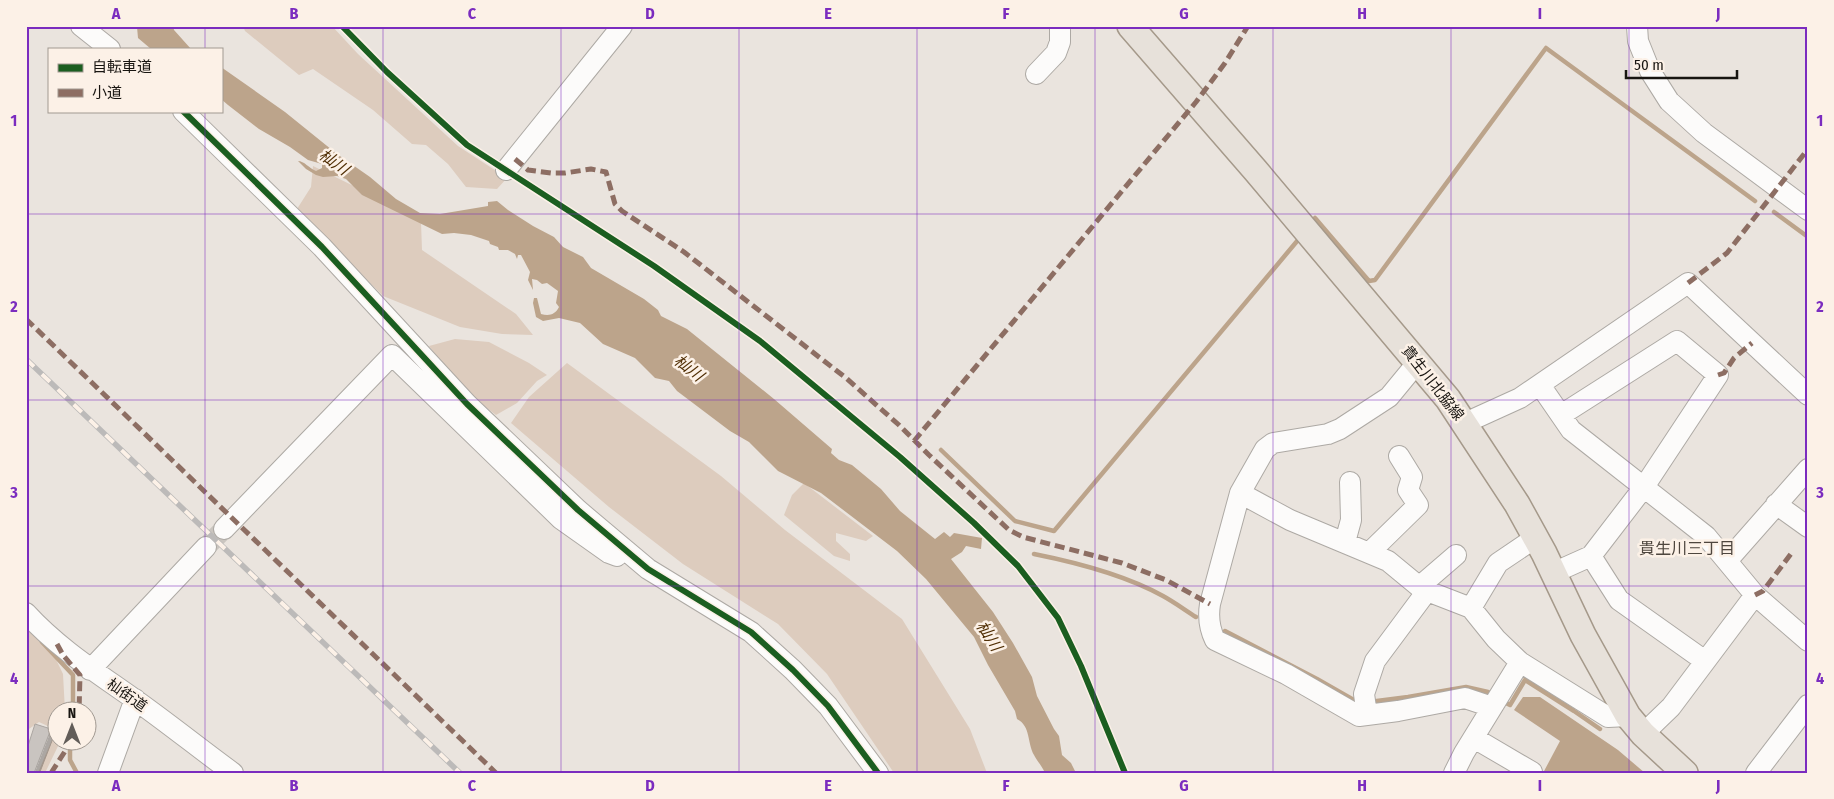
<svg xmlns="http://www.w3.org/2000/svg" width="1834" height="799" font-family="'Fira Sans Condensed','Noto Sans JP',sans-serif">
<defs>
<filter id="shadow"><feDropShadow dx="4" dy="4" stdDeviation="0" flood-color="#0004"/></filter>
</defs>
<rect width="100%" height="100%" fill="#eae4de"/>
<path fill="#ddccbe" d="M243 26H332L358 54 458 146 507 178 497 189 466 187 448 164 426 145 412 144 373 110 313 69 299 75 245 31Z
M313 166 372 195 421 222 422 250 516 314 533 335 502 334 460 327 383 296 297 209 311 187Z
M455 339 489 342 529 363 547 375 537 381 517 403 496 415 467 393 451 376 429 346Z
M567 363 721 476 785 530 902 619 970 729 987 773H894L827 674 778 624 683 564 609 507 511 423 529 397Z
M804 483 873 536 866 541 836 533V541L850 554V561L834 556 784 515 792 495Z
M26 621 49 645 63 674 65 711 58 712V742H60L45 773H38L56 730 39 722 26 731Z"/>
<path fill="#bca48b" d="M131 26H173L174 30 191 49H151L138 38 137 27Z
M221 67 285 112 337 154 370 177 396 199 420 213 440 214 488 206V202L497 201 508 210 533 226 554 237 563 247 583 257 591 268 644 299 658 310 661 316 687 329 774 399 832 449 831 453 839 460 852 465 881 489 900 511 935 539 944 532 950 537 954 533 982 538 981 549 966 546 962 552 951 559 993 612 1013 643 1032 677 1037 696 1054 729 1059 736 1062 755 1071 763 1076 773H1045C1042 766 1037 761 1034 755 1027 743 1031 726 1017 719L1015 711 988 665 974 637 926 579 897 551 821 493 778 471 749 442 730 431 677 391 669 381 655 378 635 358 603 344 580 323 559 318 543 321 536 317 533 303 534 298H537L541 314C549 316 555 315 559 307L556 303 558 291 547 283 542 284 537 280 532 279 533 290 528 280 530 272 521 255H518L517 259 515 254 508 250H499L498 247 490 244 489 241 471 235 454 233 442 234 362 195 346 179 337 176 323 177 316 175 306 169 298 161C304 161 309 168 316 171L322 168V164L308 160 290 147 259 129 228 105 221 99Z
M1523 697H1540L1618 750 1645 773H1543L1560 741 1514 710Z"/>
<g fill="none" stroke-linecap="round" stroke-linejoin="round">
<path stroke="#bca48b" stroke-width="4.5" d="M1774 212 1808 237
M1312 221 1315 218 1369 281 1375 280 1546 48 1755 201
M941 450 1015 521 1054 531 1298 240
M1034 554C1074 562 1127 576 1163 596 1174 602 1185 610 1196 617
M1225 631 1317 679 1359 703
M42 642 73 675V712
M1502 701 1510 705 1525 680 1574 711 1600 729
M1369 702 1408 697 1466 687 1488 692 1494 695
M70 742V760L77 773"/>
</g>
<path fill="#c9c4c0" stroke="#aaa5a1" filter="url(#shadow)" d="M35 724 51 729 34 773H26V752Z"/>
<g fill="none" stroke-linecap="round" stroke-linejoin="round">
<path stroke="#cac5bf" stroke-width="20" stroke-dasharray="20 10" stroke-linecap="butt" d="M206 547 224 529"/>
<g stroke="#ada9a4" stroke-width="22">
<path id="minor" d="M81 26 110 49
M1637 26 1638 41 1650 71 1669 101 1704 133 1808 210
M1036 74 1056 53 1060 42V26
M183 111 322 247 467 404 578 510 648 569 751 632 793 670 828 706 878 773
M506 170 622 26
M1417 363 1389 397 1340 429 1328 434 1273 443 1265 449 1240 493 1210 604C1208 617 1209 628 1215 640L1286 674 1359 716 1398 711 1465 698 1492 707
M1540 385 1571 430 1706 536 1755 595 1808 641
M1465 423 1520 398 1688 283 1808 395
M1240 493 1290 520 1388 561 1422 589 1471 608 1496 639 1520 662 1608 717 1628 716
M1776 504 1808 527
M224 529 392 355 561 519 609 553 617 556
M1345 542 1351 520 1350 482
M1370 552 1418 505 1408 490 1412 477 1399 456
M1591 556 1619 600 1705 661
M1727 561 1808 469
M1553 573 1591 556 1644 487 1718 375 1677 341 1561 415
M1420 586 1456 555
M1471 608 1498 563 1535 538
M26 613C58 648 96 672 134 699 168 723 200 749 233 773
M90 670 206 547
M1367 715 1364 694 1375 661 1427 591
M1643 734 1671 707 1755 595
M1474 738 1532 772
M108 773 135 699
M1454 773 1464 753 1520 662
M1756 773 1808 705"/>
</g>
<g stroke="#a5998a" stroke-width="28">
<path id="major" d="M1130 26 1256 171 1448 399 1517 504 1544 553 1583 635 1628 716 1643 734 1685 773"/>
</g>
<use href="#minor" stroke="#fcfbfa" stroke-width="20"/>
<use href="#major" stroke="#e7e1da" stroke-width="25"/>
<g stroke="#bcbab9" stroke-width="5.5">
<path id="rail" d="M26 359 460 773"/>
</g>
<use href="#rail" stroke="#fcf1e7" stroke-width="4" stroke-dasharray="11" stroke-linecap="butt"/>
<path stroke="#8d6e63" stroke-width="5" stroke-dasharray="10 5" stroke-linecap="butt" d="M515 159 528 170 551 173H565L591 169 606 172 615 204 622 211 684 252 846 378 899 425 929 455 1009 530 1023 537 1122 563 1166 580 1210 604
M1688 283 1727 253 1808 149
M26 319 496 773
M1718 375 1724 373 1734 358 1752 343
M914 441 1196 102 1225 63 1248 26
M1755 595 1763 591 1793 551
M57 644 63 655 80 675 79 712
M51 773 71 742"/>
<g stroke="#fcf1e7" stroke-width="9">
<path id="cycleway" d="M342 26 387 72 467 145 654 266 760 341 900 457 974 523 1018 566 1058 618 1081 666 1125 773
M183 111 322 247 467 404 578 510 648 569 751 632 793 670 828 706 878 773"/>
</g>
<use href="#cycleway" stroke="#1b5e20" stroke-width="6"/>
</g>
<path fill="none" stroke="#7b2cbf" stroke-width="1" stroke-opacity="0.55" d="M205 26V49M383 26V773M561 26V773M739 26V773M917 26V773M1095 26V773M1273 26V773M1451 26V773M1629 26V773M205 111V773M26 214H1808M26 400H1808M26 586H1808"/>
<g text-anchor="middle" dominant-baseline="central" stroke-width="5" stroke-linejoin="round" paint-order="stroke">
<g font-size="15" fill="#181511" stroke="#fcf1e7">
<text transform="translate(1433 383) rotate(52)">貴生川北脇線</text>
<text transform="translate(127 695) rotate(35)">杣街道</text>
</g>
<g font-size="16" font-style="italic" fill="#512f05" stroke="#fcf1e7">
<text transform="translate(334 162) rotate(35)">杣川</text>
<text transform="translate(689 368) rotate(38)">杣川</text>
<text transform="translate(989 636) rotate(57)">杣川</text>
</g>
<g font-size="16" fill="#4e463e" stroke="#fcf1e7">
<text x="1687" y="548">貴生川三丁目</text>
</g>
</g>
<rect width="1834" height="799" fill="none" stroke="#fcf1e7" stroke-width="55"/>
<rect x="48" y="48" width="175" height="65" fill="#fcf1e7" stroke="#a19991"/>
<rect x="58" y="64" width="25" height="8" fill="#1b5e20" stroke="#a19991"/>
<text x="92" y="72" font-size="15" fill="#181511">自転車道</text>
<rect x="58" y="89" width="25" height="8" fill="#8d6e63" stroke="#a19991"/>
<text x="92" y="98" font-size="15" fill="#181511">小道</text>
<g transform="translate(72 726)"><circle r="24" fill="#fcf1e7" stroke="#a19991"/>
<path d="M0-4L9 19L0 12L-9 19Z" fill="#625d59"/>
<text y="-8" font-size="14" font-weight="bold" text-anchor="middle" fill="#181511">N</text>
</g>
<path d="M1626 70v8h111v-8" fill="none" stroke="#181511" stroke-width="2.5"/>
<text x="1634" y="70" font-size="15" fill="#181511" stroke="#fcf1e7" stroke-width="4" paint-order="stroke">50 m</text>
<rect x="28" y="28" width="1778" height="744" fill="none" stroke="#7b2cbf" stroke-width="2"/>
<g font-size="16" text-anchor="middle" font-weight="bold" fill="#7b2cbf">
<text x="116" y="19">A</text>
<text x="294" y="19">B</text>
<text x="472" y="19">C</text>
<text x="650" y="19">D</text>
<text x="828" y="19">E</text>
<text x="1006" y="19">F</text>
<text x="1184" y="19">G</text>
<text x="1362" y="19">H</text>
<text x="1540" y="19">I</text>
<text x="1718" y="19">J</text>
<text x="14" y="126">1</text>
<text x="1820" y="126">1</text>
<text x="14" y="312">2</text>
<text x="1820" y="312">2</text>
<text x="14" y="498">3</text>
<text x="1820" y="498">3</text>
<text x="14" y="684">4</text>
<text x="1820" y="684">4</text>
<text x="116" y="791">A</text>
<text x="294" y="791">B</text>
<text x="472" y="791">C</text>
<text x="650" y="791">D</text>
<text x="828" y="791">E</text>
<text x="1006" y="791">F</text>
<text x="1184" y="791">G</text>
<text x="1362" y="791">H</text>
<text x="1540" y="791">I</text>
<text x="1718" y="791">J</text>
</g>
</svg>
